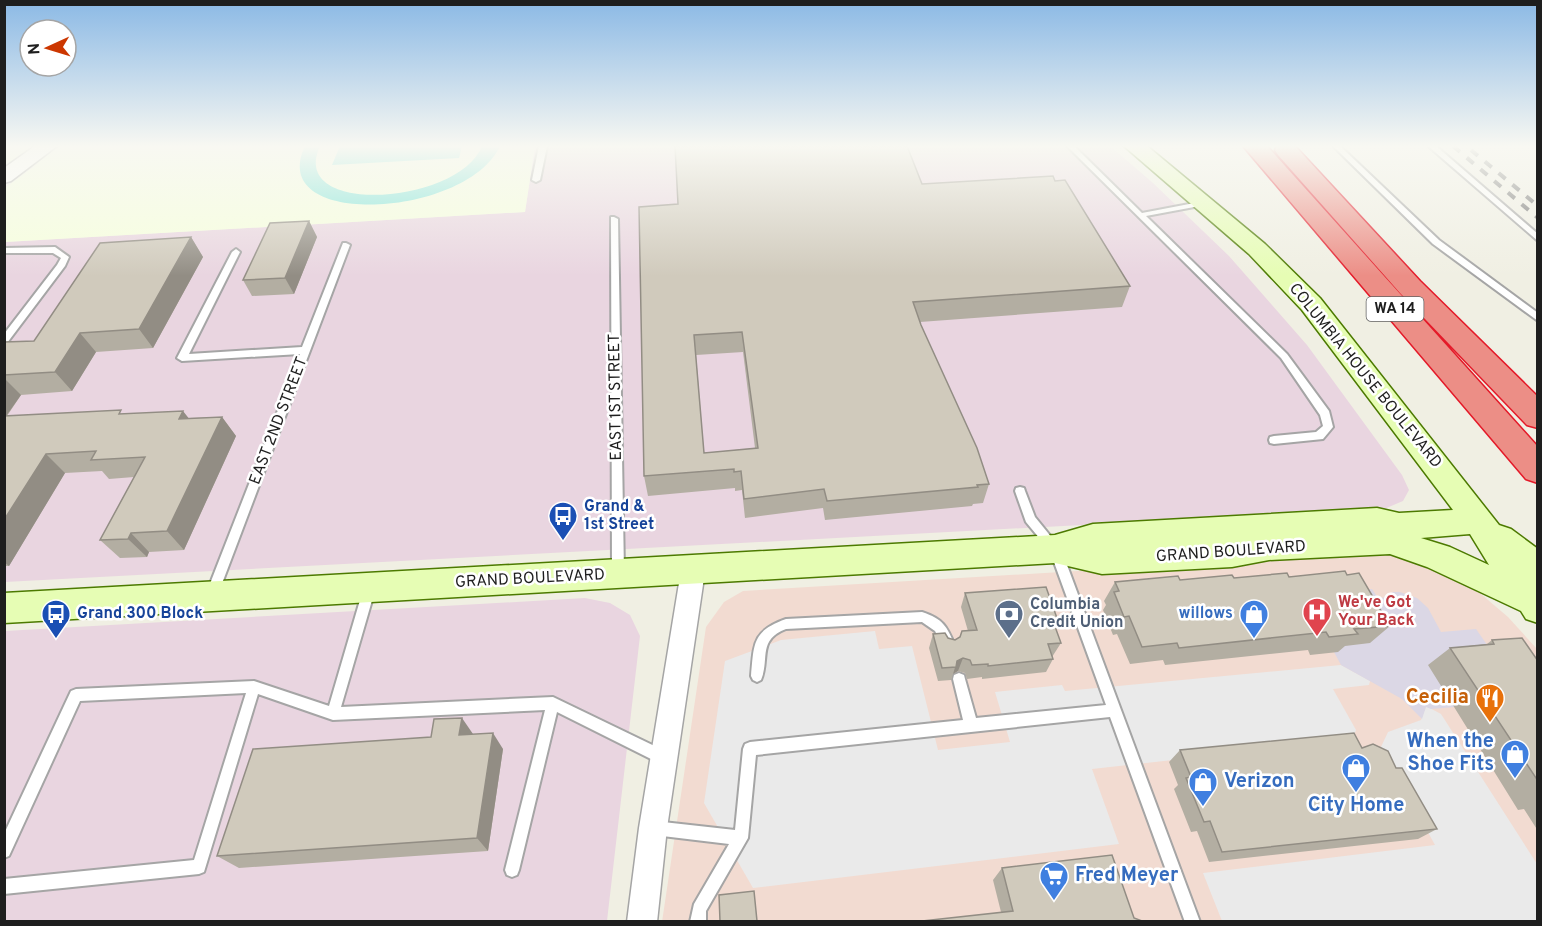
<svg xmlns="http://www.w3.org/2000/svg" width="1542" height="926" font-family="Overpass,sans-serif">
<rect width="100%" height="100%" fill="#f0efe3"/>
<path fill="#f2dbd1" d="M1360 554 1398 555 1468 583 1508 617 1537 649V921L662 922 706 627 724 602 743 591Z"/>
<path fill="#e9d5e0" d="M535 146H1110L1153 183 1229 256 1307 345 1402 475 1409 490 1403 501 1384 509 5 582V242L525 212Z
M585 598 610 603 630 615 640 636 607 921 5 922V631Z"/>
<path fill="#f6ffdd" d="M5 146H535L525 212 5 242V188L39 163 5 164Z"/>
<path fill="#7ce4d7" d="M305 146H320C287 217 459 205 482 146H500C467 218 265 230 305 146Z
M340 146H462L459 158 332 165Z"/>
<path fill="#eaeaea" d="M875 631 879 649 912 646 938 750 1010 742 995 692 1062 685 1065 691 1341 665 1370 681 1369 685 1333 689 1356 730 1352 740 1092 769 1119 844 753 888 704 803 725 661 781 640Z
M1426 706 1441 714 1537 864V921H1222L1203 873 1435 845 1381 747 1388 732 1421 720Z"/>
<path fill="#dbd7e5" d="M1372 589 1376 595 1383 598 1393 592H1400L1417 598 1428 608 1441 632 1476 629 1490 649 1455 707 1431 709 1426 707 1422 719 1402 699 1341 665 1334 652H1338L1341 592Z"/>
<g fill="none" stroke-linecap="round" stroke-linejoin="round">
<g stroke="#a5a5a5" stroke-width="4">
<path id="service" d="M539 146H547L540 180 536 182 532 180Z
M1067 146H1074L1142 213 1205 201V205L1146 216 1287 354 1329 411 1333 427 1323 439 1274 444 1270 443 1269 440 1270 437 1274 436 1316 432 1323 426 1320 415 1281 358Z
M1333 146H1340L1439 240 1538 313V321L1433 244Z
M1428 146H1436L1538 234V241Z
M611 217H614L618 219 624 572 622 575 618 577 614 575 612 572Z
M343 243H346L350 245 218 594 216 598 212 599 208 598 206 594 300 354 182 361 177 358 232 252 236 249 240 252 189 354 302 347Z
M55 247 69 257 65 266 7 343 4 344V334L57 265 61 258 53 253H4V248Z
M1020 487 1024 488 1025 491 1035 517 1061 549 1200 922H1185L1110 717 756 755 748 838 706 911V922H690L694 904 729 844 654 835 649 833 647 828 649 823 654 821 735 830 743 749 745 744 750 742 963 720 953 679 954 675 959 673 964 675 965 679 976 718 1106 705 1050 551 1026 522 1015 491 1016 488Z
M369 585 373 586 375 590 341 707 553 697 669 753 671 758 669 763 664 765 659 763 557 712 519 870 517 875 512 877 507 875 505 870 545 710 333 720 258 694 204 872 199 874 4 894V879L194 860 246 693 80 701 9 856 4 858V834L71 691 76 689 254 681 329 706 363 590 365 586Z
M922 612C943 619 947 626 955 646L953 650 949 652 945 650 935 631 922 622 786 629C757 640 770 659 761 680L757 682 753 680 751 676C754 644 752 631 786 619Z"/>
</g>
<g stroke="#a5a5a5" stroke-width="3">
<path id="minor" d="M693 561 701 564 705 571 667 828 657 922H627L639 828 681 571 685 564Z"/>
</g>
<g stroke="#a5a5a5" stroke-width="3">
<path id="tertiary" d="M35 146H57L11 181 4 183V168Z"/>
</g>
<g stroke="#4c7a00" stroke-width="3">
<path id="secondary" d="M1124 146H1147L1265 244 1320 298 1499 525 1511 529 1538 549V623L1526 619 1521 611 1427 567 1390 554 1269 560 1232 567 1102 574 1055 563 4 623V593L1055 535 1093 524 1377 508 1399 513 1453 510 1302 310 1249 254ZM1470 534 1489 565 1450 547 1421 538Z"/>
</g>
<g stroke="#e41a29" stroke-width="3">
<path id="motorway" d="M1243 146H1267L1538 447V483L1526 479Z
M1277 146H1295L1420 281 1538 397V428L1527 425 1400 293 1278 155 1275 150Z"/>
</g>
<use href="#service" fill="#fff" fill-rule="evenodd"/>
<use href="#minor" fill="#fff" fill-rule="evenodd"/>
<use href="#tertiary" fill="#fff" fill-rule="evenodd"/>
<use href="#secondary" fill="#e6fdb4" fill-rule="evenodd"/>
<use href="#motorway" fill="#ec8e86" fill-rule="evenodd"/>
<path stroke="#6c6c6c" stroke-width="4" stroke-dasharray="9 9" stroke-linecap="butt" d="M1453 146 1538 218
M1471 150 1538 206"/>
</g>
<path fill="#b3aea2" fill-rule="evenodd" d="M1055 181 1130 286 1122 307 920 322 989 484 983 503 973 504 972 506 825 520 823 508 745 518 742 490 735 491V488L648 496 644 476 678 204 922 184ZM743 352 755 448 704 453 696 355Z
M309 221 317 237 294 294 252 296 243 280Z
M191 237 203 257 153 348 96 352 72 391 21 395 7 416 124 414 189 418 222 417 236 436 184 550 149 552 147 557 120 558 100 540 134 477 109 479 102 471 65 473 9 566H4V342L34 341Z
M1347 575 1390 626 1370 643 1345 646 1338 652 1310 655 1308 650 1165 665 1163 660 1130 664 1117 634 1113 635 1103 610 1106 605 1104 601 1115 582Z
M965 593 1058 621 1055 627 1061 643 1052 657 1053 659 1046 672 982 679V677L967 679 965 673 958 671 953 674 951 680 938 681 929 648 933 634 955 640 968 631 961 607Z
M1492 640 1538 661V831L1524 809 1518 810 1428 665 1450 648 1487 644Z
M473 734 503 749 488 851 239 868 217 856 431 737Z
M1362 748 1396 768 1437 829 1418 839 1209 862 1197 831 1191 832 1174 789 1178 785 1169 762 1180 750Z
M1002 868 1134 918 1001 912 993 880Z"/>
<path fill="#928d84" d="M309 221 317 237 294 294 285 278Z
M191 237 203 257 153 348 139 329Z
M80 333 96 352 72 391 55 372Z
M4 378 21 395 4 419Z
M183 411 198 430 179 419Z
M222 417 236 436 184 550 167 531Z
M46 454 65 473 9 566 4 562V520Z
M131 533 149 552 147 557 128 539Z
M963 658 958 671 953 674 957 661Z
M462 718 473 734 470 751 459 735Z
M493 733 503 749 488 851 477 838Z"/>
<path fill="#d0cabc" stroke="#928d84" stroke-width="1.5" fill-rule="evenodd" d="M675 146H907L922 184 1053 176 1055 181 1065 180 1130 286 913 302 921 325 977 448 989 484 977 485 978 487 827 501 824 489 744 499 741 471 734 472V469L644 476 639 207 678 204ZM742 332 758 448 704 453 694 335Z
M309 221 285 278 243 280 270 223Z
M191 237 139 329 80 333 55 372 4 375V342L34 341 100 243Z
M121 410 119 414 183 411 179 419 222 417 167 531 131 533 128 539 100 540 145 457 91 460 96 451 46 454 4 520V416Z
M1345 571 1347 575 1359 573 1390 626 1354 629 1358 634 1329 637 1326 632 1179 648 1177 643 1142 647 1129 616 1124 617 1114 592 1119 591 1115 582 1178 576 1180 580 1232 575 1234 578 1287 573 1289 577Z
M1046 587 1058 621H1053L1061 643 1048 644 1053 659 988 666V664L972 665 970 660 963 658 957 661 956 667 942 668 933 634 945 633 948 638 955 640 960 637 962 631 977 630 965 593Z
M1522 638 1538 661V781L1450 648 1494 644 1492 640Z
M462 718 459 735 493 733 477 838 217 856 253 749 431 737 434 719Z
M1354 733 1362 748 1373 744 1388 751 1396 768H1402L1437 829 1222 852 1210 821 1204 822 1186 778 1191 777 1180 750Z
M1112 855 1134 918 1142 921H922L1013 911 1002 868Z
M754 891 757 921H720L719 895Z"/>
<linearGradient id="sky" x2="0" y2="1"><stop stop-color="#8bb9e5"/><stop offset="0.53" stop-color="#f8f8f2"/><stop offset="1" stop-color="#f8f8f2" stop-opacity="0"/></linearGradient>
<rect width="1542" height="276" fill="url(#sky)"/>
<defs>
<g id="bus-pin" transform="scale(1.5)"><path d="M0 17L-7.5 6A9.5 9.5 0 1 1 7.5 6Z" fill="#1a4fb4" stroke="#fff"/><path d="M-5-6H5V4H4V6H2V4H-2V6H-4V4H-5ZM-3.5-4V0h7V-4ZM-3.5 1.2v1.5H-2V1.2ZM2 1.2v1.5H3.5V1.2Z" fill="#fff"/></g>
<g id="hospital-pin" transform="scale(1.5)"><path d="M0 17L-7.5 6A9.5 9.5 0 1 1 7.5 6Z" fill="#e0444e" stroke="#fff"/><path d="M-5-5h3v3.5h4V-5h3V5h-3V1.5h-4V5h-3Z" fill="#fff"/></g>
<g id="bank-pin" transform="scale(1.5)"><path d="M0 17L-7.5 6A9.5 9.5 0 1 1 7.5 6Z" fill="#5c6f8a" stroke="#fff"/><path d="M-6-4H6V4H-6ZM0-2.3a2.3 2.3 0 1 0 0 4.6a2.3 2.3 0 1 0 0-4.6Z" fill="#fff"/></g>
<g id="shop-pin" transform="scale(1.5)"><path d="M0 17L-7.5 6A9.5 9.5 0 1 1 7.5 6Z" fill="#3f7fe0" stroke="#fff"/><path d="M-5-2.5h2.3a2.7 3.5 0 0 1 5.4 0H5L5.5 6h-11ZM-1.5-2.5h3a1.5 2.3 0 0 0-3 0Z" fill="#fff"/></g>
<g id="restaurant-pin" transform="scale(1.5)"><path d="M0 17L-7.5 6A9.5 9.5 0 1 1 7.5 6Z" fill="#e8710a" stroke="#fff"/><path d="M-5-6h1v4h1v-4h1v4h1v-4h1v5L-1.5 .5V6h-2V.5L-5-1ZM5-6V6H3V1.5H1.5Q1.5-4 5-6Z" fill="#fff"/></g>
<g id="supermarket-pin" transform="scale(1.5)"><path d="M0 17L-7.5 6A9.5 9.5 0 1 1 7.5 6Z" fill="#3f7fe0" stroke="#fff"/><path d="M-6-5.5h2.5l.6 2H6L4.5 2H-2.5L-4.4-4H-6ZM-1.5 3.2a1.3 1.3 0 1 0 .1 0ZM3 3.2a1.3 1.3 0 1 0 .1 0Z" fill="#fff"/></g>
</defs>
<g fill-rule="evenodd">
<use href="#bus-pin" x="563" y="516"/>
<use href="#hospital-pin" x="1317" y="612"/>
<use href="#bus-pin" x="56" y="614"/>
<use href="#bank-pin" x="1009" y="614"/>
<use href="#shop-pin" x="1254" y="614"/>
<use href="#restaurant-pin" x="1490" y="698"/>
<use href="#shop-pin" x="1515" y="754"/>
<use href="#shop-pin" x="1356" y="768"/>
<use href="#shop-pin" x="1203" y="782"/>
<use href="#supermarket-pin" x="1054" y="876"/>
</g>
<g text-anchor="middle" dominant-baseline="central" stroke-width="5" stroke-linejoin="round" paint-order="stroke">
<rect fill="#fff" stroke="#626262" stroke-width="1.5" x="1366.5" y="297" width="57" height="24" rx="4.5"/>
<g font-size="15" font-weight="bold" fill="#1e1e1e">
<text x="1395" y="309">WA 14</text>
</g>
<g font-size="16" fill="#1e1e1e" stroke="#fff">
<text transform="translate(1365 376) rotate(51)">COLUMBIA HOUSE BOULEVARD</text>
<text transform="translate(616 397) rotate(-91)">EAST 1ST STREET</text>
<text transform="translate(279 421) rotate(-69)">EAST 2ND STREET</text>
<text transform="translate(1231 552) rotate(-4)">GRAND BOULEVARD</text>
<text transform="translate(530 579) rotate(-3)">GRAND BOULEVARD</text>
</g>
<g font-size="16" font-weight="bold" fill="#164399" stroke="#fff" text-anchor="start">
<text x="584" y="507">Grand &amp;<tspan x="584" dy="18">1st Street</tspan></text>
<text x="77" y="614">Grand 300 Block</text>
</g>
<g font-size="16" font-weight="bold" fill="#be3a42" stroke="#fff" text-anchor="start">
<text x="1338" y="603">We've Got<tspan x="1338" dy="18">Your Back</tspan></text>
</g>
<g font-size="16" font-weight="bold" fill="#4e5e75" stroke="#fff" text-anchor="start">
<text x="1030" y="605">Columbia<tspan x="1030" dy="18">Credit Union</tspan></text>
</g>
<g font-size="16" font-weight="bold" fill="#366cbe" stroke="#fff" text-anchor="end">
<text x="1233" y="614">willows</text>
</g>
<g font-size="20" font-weight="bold" fill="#c56008" stroke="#fff" text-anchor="end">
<text x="1469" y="698">Cecilia</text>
</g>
<g font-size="20" font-weight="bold" fill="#366cbe" stroke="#fff" text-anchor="start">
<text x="1494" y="742" text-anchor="end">When the<tspan x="1494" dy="23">Shoe Fits</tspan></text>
<text x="1224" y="782">Verizon</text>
<text x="1356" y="806" text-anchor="middle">City Home</text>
<text x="1075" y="876">Fred Meyer</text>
</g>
</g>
<rect width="1542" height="926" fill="none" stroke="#1e1e1e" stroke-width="12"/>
<g transform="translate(48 48) rotate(266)"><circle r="28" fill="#ffffff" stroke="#a5a5a5" stroke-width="1.5"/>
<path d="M0-4.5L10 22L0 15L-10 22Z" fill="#cc3700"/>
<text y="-9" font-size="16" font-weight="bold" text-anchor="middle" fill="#1e1e1e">N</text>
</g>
</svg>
